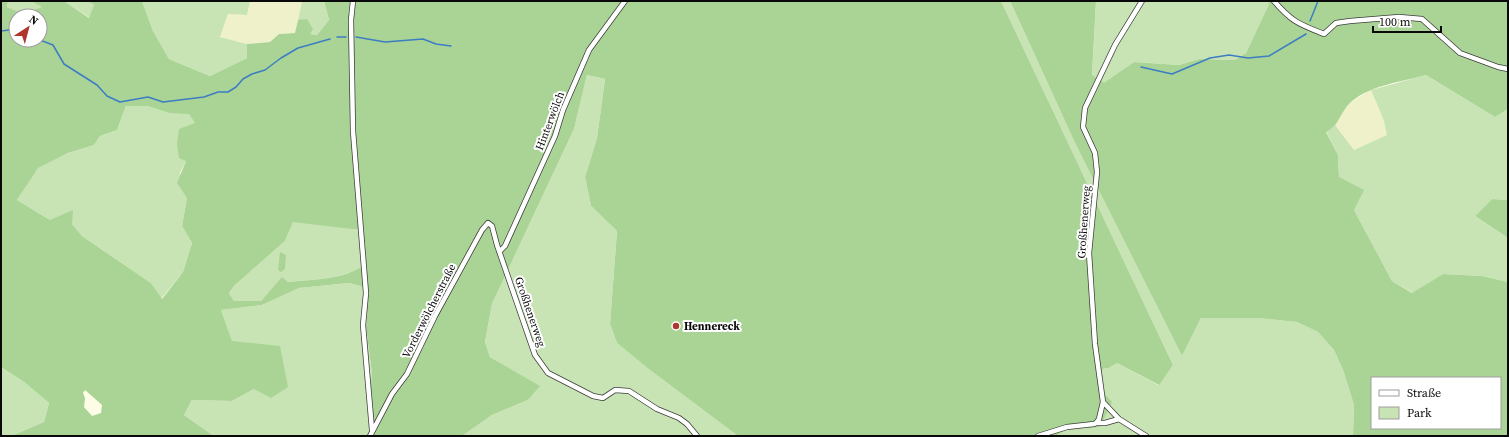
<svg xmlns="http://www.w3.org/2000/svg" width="1509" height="437" font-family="'Source Serif 4',serif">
<rect width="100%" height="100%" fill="#fdfce7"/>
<path fill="#eff1ca" d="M250 1H302L295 33 279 34 270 42 247 44 220 37 228 14 247 15Z
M1371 90 1384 121 1388 135 1354 150 1335 125 1341 113 1351 102Z"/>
<path fill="#c8e4b5" d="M8 1H31L43 7 23 15 7 7Z
M64 1H87L94 5 90 18Z
M142 1H250L247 15 228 14 220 37 247 44V58L210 76 169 59 153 31Z
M302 1H324L329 20 317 35 310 34 298 20Z
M1001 1H1010L1075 143 1182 356 1201 318H1257L1297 322 1318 332 1334 350 1343 370 1354 405 1353 436H1055L1069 429 1100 426 1102 369 1109 368 1117 363 1158 385 1173 365Z
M1096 1H1268L1269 4 1246 53 1235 60 1199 59 1179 65 1134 62 1104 84 1092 76Z
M587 75 605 79 597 138 585 177 591 206 617 231 610 324 617 343 646 367 738 436H462L492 415 528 400 539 386 490 357 485 342 492 304 574 129Z
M1426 75 1495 117 1508 109V200L1492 199 1475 216 1508 238V282L1482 276 1443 274 1413 293 1392 281 1354 210 1339 177 1338 155 1326 131 1335 125 1354 150 1387 135 1384 121 1371 90Z
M126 106H147L169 113H189L195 123 186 161 180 173 187 198 182 226 192 243 183 272 161 299 151 283 82 236 72 224 50 220 17 200 37 168 68 153 94 145 100 136 117 130Z
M293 221 359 230 365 264C343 280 315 279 288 282L282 278 261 301H234L229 293 234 286 285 241Z
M349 283 368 288 366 327 372 373 368 414 373 436H214L184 415 192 400 232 401 254 389 232 342 221 310 262 305 299 288Z
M1 367 24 382 49 403 44 422 11 436H1Z"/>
<path fill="#aad495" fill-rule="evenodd" d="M1 1H8L7 7 23 14 42 7 31 1H64L89 18 94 5 87 1H142L153 31 169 59 210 76 247 58V44L270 42 279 34 295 33 298 20 307 19 313 29 310 34 317 35 329 20 324 1H1001L1173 365 1159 385 1117 363 1109 368 1102 369V391L1112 402 1100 427 1069 429 1055 436H738L646 367 617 343 610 324 617 231 591 206 585 177 597 138 605 79 587 75 574 129 492 304 485 342 490 357 540 386 528 400 492 415 462 436H373L368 414 372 373 366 327 368 288 349 283 299 288 262 305 221 310 232 341 280 346 288 387 271 398 254 389 232 401 192 400 184 415 214 436H11L44 422 49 403 24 382 1 367ZM16 16H40V40H16ZM126 106H147L169 113 189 114 195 123 179 129 177 145 179 158 186 161 177 183 187 198 182 226 192 243 183 272 162 299 151 283 82 236 72 224 73 210 50 220 17 200 38 168 68 153 94 145 100 136 117 130ZM293 222 359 230 365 264C344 280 315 279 288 282L282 277 261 301H234L229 293 234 286 285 241ZM85 390 102 405 101 413 92 416 84 407 85 398 83 393Z
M1010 1H1096L1092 75 1104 83 1134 62 1179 65 1199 59 1235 60 1246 53 1269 4 1268 1H1508V109L1495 117 1426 75C1401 82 1372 85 1352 101 1345 107 1341 116 1336 124 1334 127 1330 129 1326 132L1338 155 1339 177 1364 190 1354 210 1392 281 1412 293 1443 274 1482 276 1508 282V436H1353L1354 405 1343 370 1334 350 1318 332 1297 322 1257 318H1201L1182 356 1075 143ZM1372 378H1500V428H1372Z
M1492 199 1508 200V238L1475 216Z
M280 252 286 255 285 269 281 272 278 270Z"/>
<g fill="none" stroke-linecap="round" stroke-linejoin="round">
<path stroke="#3c7dc3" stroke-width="1.5" d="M1310 21 1318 1
M1 31 9 30 16 31
M337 37H346
M356 37 385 42 423 39 436 44 451 46
M40 40 53 45 64 64 97 85 107 96 120 102 148 97 163 102 204 97 218 92H228L236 87 243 79 252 74 265 70 281 58 298 48 330 39
M1141 67 1172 74 1210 58 1229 55 1248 58 1269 56 1306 34"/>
<g stroke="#3c3c3c" stroke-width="6">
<path id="minor" d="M353 1 351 20 353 131 366 293 363 325 372 430
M1274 1C1292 22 1299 24 1324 34L1336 23 1350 21 1399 17 1422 19 1460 53 1498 67 1508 69
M500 251 505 246 555 136 563 110 589 50 625 1
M1103 402 1119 419 1146 436
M1096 423H1105L1119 419
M370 436 392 394 407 374 435 316 482 230 488 223 492 226 497 245 535 355 548 373 593 396 603 398 615 390 629 391 657 409 679 418 687 424 697 436
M1038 436 1067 427 1094 424 1096 423 1099 419 1103 402 1095 344 1089 253 1097 172 1095 153 1083 127 1085 108 1115 45 1142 1"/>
</g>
<use href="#minor" stroke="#fff" stroke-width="4.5"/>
</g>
<circle fill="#ae362c" stroke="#fff" stroke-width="1.5" cx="676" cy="326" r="4"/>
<g text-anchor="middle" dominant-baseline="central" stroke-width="4" stroke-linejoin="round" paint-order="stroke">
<g font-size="11" fill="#090909" stroke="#fff">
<text transform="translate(550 121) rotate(-69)">Hinterwölch</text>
<text transform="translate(1084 222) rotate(-86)">Großhenerweg</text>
<text transform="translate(429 311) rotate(-63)">Vorderwölcherstraße</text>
<text transform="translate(530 312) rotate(71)">Großhenerweg</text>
</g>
<g font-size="11" font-weight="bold" fill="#090909" stroke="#fff" text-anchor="start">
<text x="684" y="326">Hennereck</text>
</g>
</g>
<rect width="1509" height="437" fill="none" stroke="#090909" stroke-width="4"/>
<rect x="1371" y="377" width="130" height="52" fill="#ffffff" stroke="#9d9d9d"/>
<rect x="1379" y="390" width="20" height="6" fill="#ffffff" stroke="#9d9d9d"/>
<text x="1407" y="397" font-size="12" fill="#090909">Straße</text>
<rect x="1379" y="407" width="20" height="12" fill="#c8e4b5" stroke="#9d9d9d"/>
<text x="1407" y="417" font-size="12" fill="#090909">Park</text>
<g transform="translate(28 28) rotate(36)"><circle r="19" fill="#ffffff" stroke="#9d9d9d"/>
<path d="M0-3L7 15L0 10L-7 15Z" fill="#ae362c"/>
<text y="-6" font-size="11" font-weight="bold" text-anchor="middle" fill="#090909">N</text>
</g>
<path d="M1373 26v6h68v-6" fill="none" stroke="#090909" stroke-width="2"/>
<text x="1379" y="26" font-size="12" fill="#090909" stroke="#ffffff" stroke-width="3" paint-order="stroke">100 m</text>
</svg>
